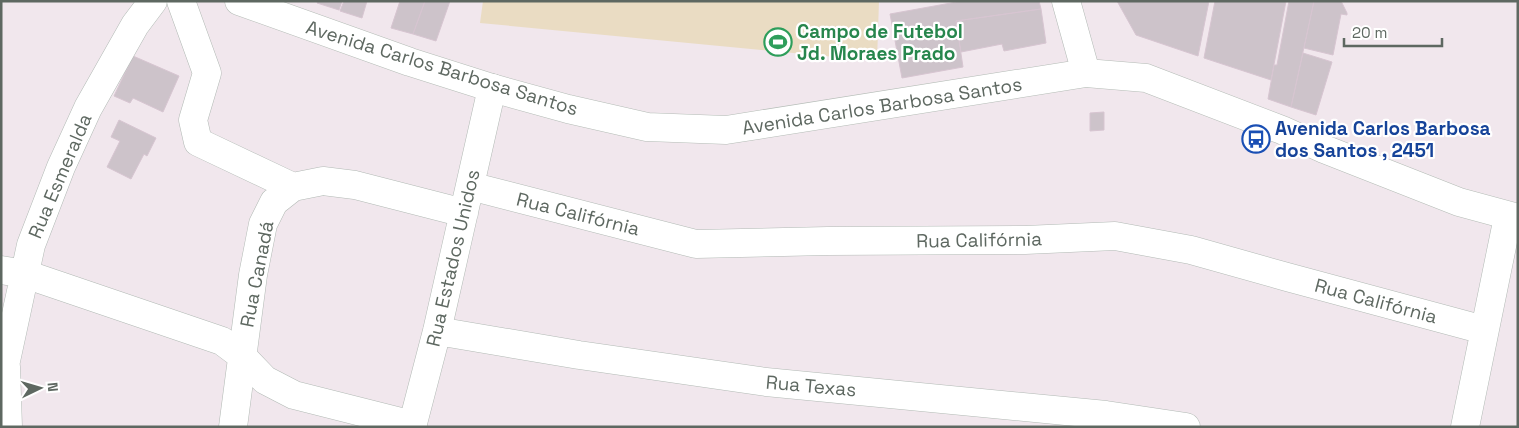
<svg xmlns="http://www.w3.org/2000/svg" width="1519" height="428" font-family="'Space Grotesk',sans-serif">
<rect width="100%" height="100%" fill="#f1e7ed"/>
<path fill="#eadcc3" d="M483 1H879L877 61 480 23Z"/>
<path fill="#cdc3ca" stroke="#d7c5d1" d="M342 1 339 10 317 3 318 1Z
M344 1H367L362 18 340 11Z
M400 1H425L413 34 391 28Z
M425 1H450L436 41 413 34Z
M962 1H1039L1041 9 956 21 963 67 902 78 890 14Z
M1117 1H1209L1198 56 1136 35Z
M1215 1H1286L1271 80 1204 58Z
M1289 1H1314L1291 107 1268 99 1274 65H1277Z
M1314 1H1341L1347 13V15L1341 14 1333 55 1304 48Z
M1041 9 1046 43 1004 51 1002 44 961 52 956 21Z
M1303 53 1332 62 1316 115 1291 107Z
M133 56 179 76 163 112 133 98 130 103 114 96Z
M1104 112V130L1090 131V113Z
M119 120 156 138 147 156 144 154 131 179 107 167 120 141 111 137Z"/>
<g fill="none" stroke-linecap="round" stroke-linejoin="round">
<g stroke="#b2bab5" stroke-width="29">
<path id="street" d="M181 1 207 73 193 120 198 142 293 187
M1066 1 1086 73
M470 186 696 244 828 241 1025 240 1115 236 1191 250 1287 277 1484 330
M1 270 25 274 222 341 242 356 265 380 294 395 413 425
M437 331 579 355 766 382 1106 415 1186 427
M6 367 8 427
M1 384 31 245 61 167 88 108 135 25 153 1
M233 427 253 275 263 224 274 202 293 187 323 181 355 185 464 213
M412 427 437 331 492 88
M1465 427 1508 217"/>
</g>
<g stroke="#b4bcb6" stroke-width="29">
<path id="secondary" d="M239 1 410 62 492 88 568 109 647 127 726 130 1086 73 1146 78 1282 130 1324 149 1459 202 1518 218"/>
</g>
<use href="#street" stroke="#fff" stroke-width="28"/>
<use href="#secondary" stroke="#fff" stroke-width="28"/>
</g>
<defs>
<g id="stadium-ring" transform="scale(1.4375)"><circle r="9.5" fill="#fff" stroke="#2e9e5b" stroke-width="1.5"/><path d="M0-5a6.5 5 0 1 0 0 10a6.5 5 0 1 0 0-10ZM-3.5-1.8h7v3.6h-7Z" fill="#2e9e5b"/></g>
<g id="bus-ring" transform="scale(1.4375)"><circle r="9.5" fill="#fff" stroke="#1a4fb4" stroke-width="1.5"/><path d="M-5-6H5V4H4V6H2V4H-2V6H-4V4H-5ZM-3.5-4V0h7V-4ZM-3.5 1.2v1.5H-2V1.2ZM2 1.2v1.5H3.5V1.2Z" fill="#1a4fb4"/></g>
</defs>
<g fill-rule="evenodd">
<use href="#stadium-ring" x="778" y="42"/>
<use href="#bus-ring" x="1256" y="139"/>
</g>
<g text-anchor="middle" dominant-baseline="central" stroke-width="4.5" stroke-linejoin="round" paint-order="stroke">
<g font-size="19" font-weight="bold" fill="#27864d" stroke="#fff" text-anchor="start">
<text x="797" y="31">Campo de Futebol<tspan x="797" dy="22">Jd. Moraes Prado</tspan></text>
</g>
<g font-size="19" fill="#5e6861" stroke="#fff">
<text transform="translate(442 68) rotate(17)">Avenida Carlos Barbosa Santos</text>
<text transform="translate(882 106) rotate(-9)">Avenida Carlos Barbosa Santos</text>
<text transform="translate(60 176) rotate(-67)">Rua Esmeralda</text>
<text transform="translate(578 214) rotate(14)">Rua Califórnia</text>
<text transform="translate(979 240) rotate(-1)">Rua Califórnia</text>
<text transform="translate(453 258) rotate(-77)">Rua Estados Unidos</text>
<text transform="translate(257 274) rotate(-79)">Rua Canadá</text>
<text transform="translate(1376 301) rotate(15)">Rua Califórnia</text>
<text transform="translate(811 386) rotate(5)">Rua Texas</text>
</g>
<g font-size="19" font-weight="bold" fill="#164399" stroke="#fff" text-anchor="start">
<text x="1275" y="128">Avenida Carlos Barbosa<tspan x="1275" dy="22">dos Santos , 2451</tspan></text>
</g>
</g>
<rect width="1519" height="428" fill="none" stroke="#5e6861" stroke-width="5"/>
<g transform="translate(40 388) rotate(85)" stroke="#ffffff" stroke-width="4" paint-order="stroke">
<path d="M0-4L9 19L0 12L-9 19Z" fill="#5e6861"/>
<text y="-8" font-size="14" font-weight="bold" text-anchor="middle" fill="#5e6861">N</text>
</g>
<path d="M1344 38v8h98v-8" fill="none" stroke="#5e6861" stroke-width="2.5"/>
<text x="1352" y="38" font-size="15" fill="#5e6861" stroke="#ffffff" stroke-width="4" paint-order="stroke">20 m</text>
</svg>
